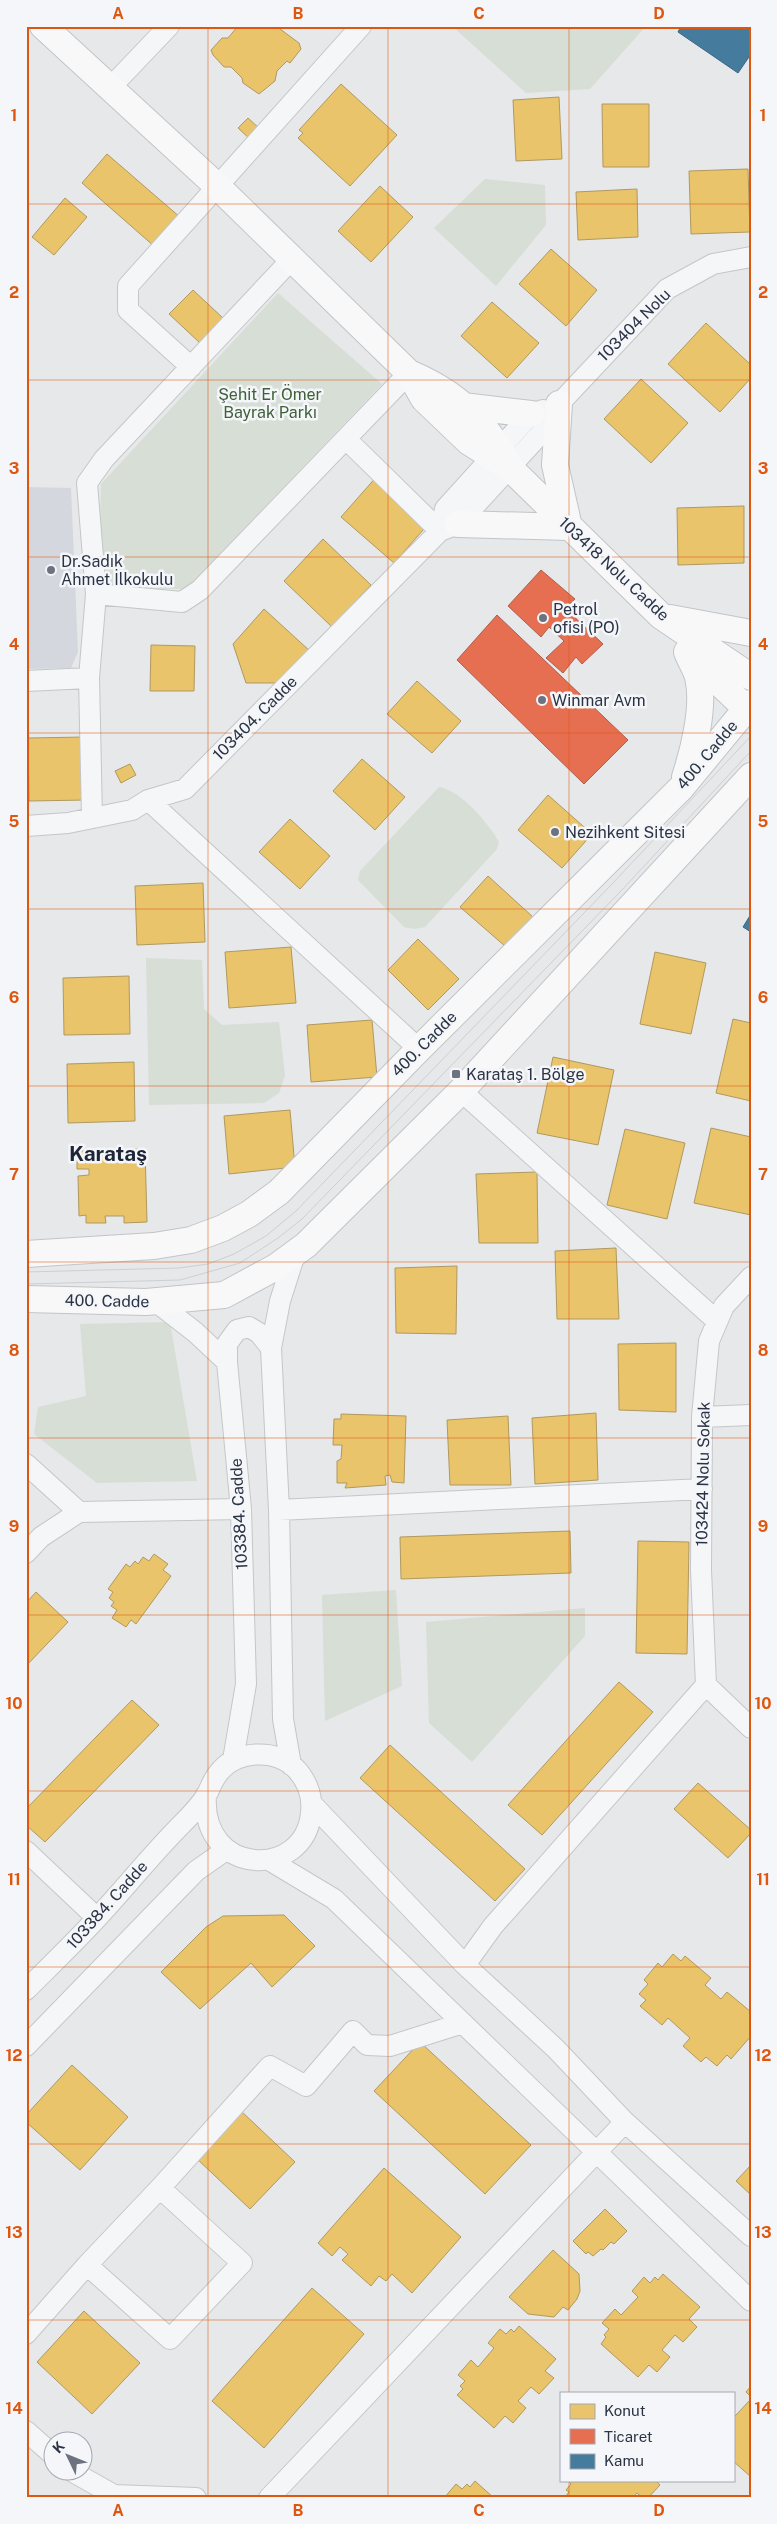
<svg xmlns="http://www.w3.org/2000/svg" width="777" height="2524" font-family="'Public Sans',sans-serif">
<rect width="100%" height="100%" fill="#e6e8ea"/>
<path fill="#d4d7dd" d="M26 487 71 488 78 652 71 668 26 669Z"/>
<path fill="#d6ded6" d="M452 26H646L590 89 526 93Z
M485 179 545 185 546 225 496 286 434 228Z
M278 293 382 384 186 589H134L103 582 99 568 101 484Z
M439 787C462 791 488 823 499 842L497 849 425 927 414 929 404 927 358 880 360 871Z
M146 958 202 960 204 1009 222 1025 279 1022 285 1075 279 1093 264 1103 149 1105Z
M170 1322 197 1481 97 1483 34 1434 38 1407 86 1396 80 1324Z
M396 1590 402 1686 325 1721 322 1595Z
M585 1608V1636L472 1762 429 1723 426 1622Z"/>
<path fill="#e9c46a" stroke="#b0995f" d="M276 26 299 43 301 49 290 63 287 61 277 71 275 81 259 94 243 83 242 78 231 67H224L213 55 211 50 222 38H228L238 26Z
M341 84 397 135 350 186 298 138 303 133 299 130Z
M559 97 562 159 516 161 513 100Z
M602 104H649V167H603Z
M248 118 261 130 251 140 238 128Z
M107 154 181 218 155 247 82 183Z
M748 169 750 232 691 234 689 171Z
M380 186 413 217 371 262 338 231Z
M637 189 638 237 578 240 576 192Z
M65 198 87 217 54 255 32 237Z
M551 249 597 290 566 326 519 284Z
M193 290 224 319 201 344 169 314Z
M492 302 539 343 507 378 461 336Z
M706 323 751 365V378L720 412 668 364Z
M641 379 688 423 651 463 604 419Z
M378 475 431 521 394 563 341 517Z
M744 506V563L678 565 677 508Z
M323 539 371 585 332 627 284 581Z
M264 609 311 652 281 683H246L233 644Z
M151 645 195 646 194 691H150Z
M417 681 461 721 432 753 387 714Z
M85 737 86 800 29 801 28 738Z
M362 759 405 797 375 830 333 791Z
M130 764 136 775 121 783 115 771Z
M548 795 592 834 562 868 518 830Z
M290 819 330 856 300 889 259 852Z
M488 876 533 917 506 947 460 907Z
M203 883 205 942 137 945 135 886Z
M418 939 459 979 428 1010 388 970Z
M291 947 296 1003 229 1008 225 952Z
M655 952 706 963 691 1034 640 1024Z
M129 976 130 1034 64 1035 63 978Z
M733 1019 751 1023V1101L716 1093Z
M372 1020 377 1077 311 1082 307 1025Z
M553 1057 614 1070 598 1145 537 1133Z
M134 1062 135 1121 68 1123 67 1064Z
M290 1110 295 1167 229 1174 224 1116Z
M711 1128 751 1137V1215L694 1203Z
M625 1129 685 1143 667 1219 607 1205Z
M145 1149 147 1222 124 1223V1216H105L106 1223H86V1215L79 1216 78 1176 89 1175V1169H77V1151Z
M537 1172 538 1243H479L476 1174Z
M616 1248 619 1319H557L555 1251Z
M457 1266 456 1334 396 1333 395 1268Z
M676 1343V1412L619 1410 618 1344Z
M596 1413 598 1480 535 1484 532 1418Z
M341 1414 406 1416 404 1483 392 1482 390 1475 385 1476 386 1485 345 1488 347 1483H337V1461L341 1459 342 1445H333L334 1419H341Z
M508 1416 511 1485H450L447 1420Z
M570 1531 571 1573 401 1579 400 1537Z
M638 1541 689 1542 687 1654 636 1653Z
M154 1554 168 1564 163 1570 171 1576 136 1624 131 1620 126 1627 112 1618 117 1610 111 1606 114 1602 109 1598 113 1592 108 1589 126 1564 130 1567 135 1561 138 1564 143 1557 149 1561Z
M36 1592 68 1622 26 1666V1603Z
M619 1682 653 1712 542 1835 508 1805Z
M132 1700 159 1725 45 1842 26 1825V1809Z
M390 1745 525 1869 495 1901 360 1778Z
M698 1783 751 1830V1833L728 1858 674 1809Z
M284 1915 315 1946 272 1987 251 1963 200 2009 161 1972 206 1927 223 1916Z
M673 1954 681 1961 685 1956 711 1978 705 1985 721 1999 727 1992 751 2012V2036L731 2059 727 2055 717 2066 706 2057 701 2062 683 2046 690 2038 668 2018 662 2025 640 2006 646 2000 639 1994 648 1984 644 1980 658 1963 662 1967Z
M420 2042 531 2145 485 2194 374 2091Z
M72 2065 128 2117 80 2170 26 2122V2115Z
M240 2110 295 2162 250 2209 195 2157Z
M751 2165V2195L736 2181Z
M384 2168 461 2237 412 2293 392 2274 386 2281 379 2276 371 2286 342 2260 348 2254 340 2247 332 2256 318 2243Z
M605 2209 627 2231 614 2244 611 2242 603 2250 601 2249 593 2256 588 2252 586 2254 573 2241Z
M553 2250 579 2274 580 2291 577 2299 568 2310 563 2307 554 2317 528 2314 509 2297Z
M663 2274 700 2307 689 2319 697 2327 683 2342 675 2335 662 2350 670 2357 657 2372 649 2365 638 2377 601 2344 606 2337 604 2335 609 2329 602 2323 615 2309 621 2315 638 2297 632 2291 644 2277 650 2283 655 2277 658 2280Z
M312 2288 364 2334 264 2448 212 2401Z
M84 2311 140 2363 92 2414 37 2362Z
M519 2326 556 2359 545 2371 554 2378 539 2394 531 2387 518 2401 526 2408 513 2423 505 2416 494 2428 457 2395 463 2389 460 2386 465 2381 458 2375 471 2360 478 2367 494 2348 488 2343 500 2329 506 2334 511 2329 514 2332Z
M751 2386V2397L746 2392Z
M751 2399V2477L733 2461V2414L735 2416Z
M567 2480H655L660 2485 648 2498H643L637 2493 632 2498H564L569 2492 566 2490 571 2484Z
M475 2481 494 2498H444L456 2484 462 2489 467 2484 470 2487Z"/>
<path fill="#e76f51" stroke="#af5d4d" d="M541 570 575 599 565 608 603 644 582 664 576 657 563 673 546 658 564 641 549 627 541 637 508 606Z
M497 615 628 740 584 784 457 660Z"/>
<path fill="#457b9d" stroke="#3d6683" d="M681 26H751V54L738 73 678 32Z
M751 914V932L743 927Z"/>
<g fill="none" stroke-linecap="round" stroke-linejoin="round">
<g stroke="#c4c6c8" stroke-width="22">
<path id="minor" d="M109 89 169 26
M191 367 128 310V286L361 26
M346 439 440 531
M440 531 445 509 531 414 543 410
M96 594 182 602 200 590 409 373
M26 681 89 678
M148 800 419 1049
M92 818 89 678 96 594 87 483 104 459 292 259
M26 826 68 823 132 810 148 800 185 789 440 531 458 524 543 431 559 404 667 289 713 264 751 257
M461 1091 717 1321
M155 1301 195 1332 227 1362 241 1509 246 1684 233 1760
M227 1362V1344L237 1330 249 1327 259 1333 271 1348
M702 1417 751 1415
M26 1464 79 1512
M279 1510 702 1489
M26 1553 41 1537 79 1512 241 1509
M706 1685 701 1570 702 1417 709 1341 724 1306 751 1277
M291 1765 283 1719 279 1510 271 1348 280 1301 295 1254
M312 1804 465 1965 556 2049 625 2122 751 2236
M26 1851 97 1918
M269 1860 334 1899 751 2301
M465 1965 493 1926 706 1685 751 1728
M26 1990C50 1966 75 1942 98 1917 126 1887 152 1854 181 1825 190 1816 199 1807 206 1796 211 1787 213 1778 221 1770 238 1751 273 1749 293 1766 306 1778 313 1795 311 1813 305 1880 200 1877 206 1795
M26 2046 196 1871 226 1850
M160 2188 270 2066 306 2086 353 2031 367 2045 390 2046 463 2023
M26 2334 87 2265 160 2188 242 2263 170 2339 87 2265
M26 2431 52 2454
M73 2472 114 2495 196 2498
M269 2498 625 2122"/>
</g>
<g stroke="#c2c5c8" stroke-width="28">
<path id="major" d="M43 26 217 186 409 373 424 399 469 442 510 468 661 616 751 677
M409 373C457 393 484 420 509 465
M463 406 531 414
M458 524 569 527 555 465 559 404
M670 618 751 633
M690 655 751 713
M685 777C694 750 705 705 698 677 696 669 690 660 687 652
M26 1254 154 1246 191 1240 223 1228 249 1214 279 1192 419 1049 681 788 751 703
M26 1299 146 1302 224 1295 276 1267 306 1245 461 1091 751 776"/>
</g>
<use href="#minor" stroke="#f5f6f7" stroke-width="20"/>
<use href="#major" stroke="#f8f8f8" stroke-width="26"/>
<path stroke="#cecfd2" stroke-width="1" d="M26 1272 179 1268 208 1264 234 1254 266 1236 296 1211 612 884 751 736
M26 1284 180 1280 240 1263 278 1238 302 1219 371 1148 620 892 751 751"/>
</g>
<path fill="none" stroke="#df570f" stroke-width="1" stroke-opacity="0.55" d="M208 26V2498M388 26V2498M569 26V2393M26 204H751M26 380H751M26 557H751M26 733H751M26 909H751M26 1086H751M26 1262H751M26 1438H751M26 1615H751M26 1791H751M26 1967H751M26 2144H751M26 2320H751M569 2480V2498"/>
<g fill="#6c737f" stroke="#f4f6f9" stroke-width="2">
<circle cx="51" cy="570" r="5"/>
<circle cx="543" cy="618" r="5"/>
<circle cx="542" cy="700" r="5"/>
<circle cx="555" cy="832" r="5"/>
<rect x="451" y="1069" width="10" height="10" rx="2.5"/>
</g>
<g text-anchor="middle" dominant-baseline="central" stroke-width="5" stroke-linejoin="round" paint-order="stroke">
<g font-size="16" fill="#2b3445" stroke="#f4f6f9">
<text transform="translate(634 325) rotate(-45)">103404 Nolu</text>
<text transform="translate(614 569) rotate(43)">103418 Nolu Cadde</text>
<text transform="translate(255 718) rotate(-45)">103404. Cadde</text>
<text transform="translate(707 755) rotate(-50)">400. Cadde</text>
<text transform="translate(424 1044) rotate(-45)">400. Cadde</text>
<text transform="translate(107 1301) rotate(1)">400. Cadde</text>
<text transform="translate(703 1474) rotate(-89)">103424 Nolu Sokak</text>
<text transform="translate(239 1514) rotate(-93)">103384. Cadde</text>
<text transform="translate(107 1905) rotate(-48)">103384. Cadde</text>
</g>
<g font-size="16" fill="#3f6138" stroke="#f4f6f9">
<text x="270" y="394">Şehit Er Ömer<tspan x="270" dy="18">Bayrak Parkı</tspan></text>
</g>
<g font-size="16" fill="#2b3445" stroke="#f4f6f9" text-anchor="start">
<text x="61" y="561">Dr.Sadık<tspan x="61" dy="18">Ahmet İlkokulu</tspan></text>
<text x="553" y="609">Petrol<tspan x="553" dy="18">ofisi (PO)</tspan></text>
<text x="552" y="700">Winmar Avm</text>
<text x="565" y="832">Nezihkent Sitesi</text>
<text x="466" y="1074">Karataş 1. Bölge</text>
</g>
<g font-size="21" font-weight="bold" fill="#1d2536" stroke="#f4f6f9">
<text x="108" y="1153">Karataş</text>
</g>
</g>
<rect width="777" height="2524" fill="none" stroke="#f4f6f9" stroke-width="55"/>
<rect x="560" y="2392" width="175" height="90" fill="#f4f6f9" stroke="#a4a8b1"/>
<rect x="570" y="2404" width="25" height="15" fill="#e9c46a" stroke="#a4a8b1"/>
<text x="604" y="2416" font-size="15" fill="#2b3445">Konut</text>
<rect x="570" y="2429" width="25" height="15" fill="#e76f51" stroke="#a4a8b1"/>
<text x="604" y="2442" font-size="15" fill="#2b3445">Ticaret</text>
<rect x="570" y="2454" width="25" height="15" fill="#457b9d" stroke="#a4a8b1"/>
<text x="604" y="2466" font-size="15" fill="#2b3445">Kamu</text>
<g transform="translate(68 2456) rotate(313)"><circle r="24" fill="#f4f6f9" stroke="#a4a8b1"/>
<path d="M0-4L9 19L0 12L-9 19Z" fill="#6c737f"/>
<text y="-8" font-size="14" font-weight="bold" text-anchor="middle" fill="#2b3445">K</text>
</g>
<rect x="28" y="28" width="722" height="2468" fill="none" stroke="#df570f" stroke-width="2"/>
<g font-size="16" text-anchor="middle" font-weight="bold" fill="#df570f">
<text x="118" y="19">A</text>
<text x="298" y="19">B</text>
<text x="479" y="19">C</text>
<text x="659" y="19">D</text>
<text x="14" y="121">1</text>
<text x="763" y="121">1</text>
<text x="14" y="298">2</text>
<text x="763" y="298">2</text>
<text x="14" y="474">3</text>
<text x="763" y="474">3</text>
<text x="14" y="650">4</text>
<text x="763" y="650">4</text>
<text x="14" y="827">5</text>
<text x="763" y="827">5</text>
<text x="14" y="1003">6</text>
<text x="763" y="1003">6</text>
<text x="14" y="1180">7</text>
<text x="763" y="1180">7</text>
<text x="14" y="1356">8</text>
<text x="763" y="1356">8</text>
<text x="14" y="1532">9</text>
<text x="763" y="1532">9</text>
<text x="14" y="1709">10</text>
<text x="763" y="1709">10</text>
<text x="14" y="1885">11</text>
<text x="763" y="1885">11</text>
<text x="14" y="2061">12</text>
<text x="763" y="2061">12</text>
<text x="14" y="2238">13</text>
<text x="763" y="2238">13</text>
<text x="14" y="2414">14</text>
<text x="763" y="2414">14</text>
<text x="118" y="2516">A</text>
<text x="298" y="2516">B</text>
<text x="479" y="2516">C</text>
<text x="659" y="2516">D</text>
</g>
</svg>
